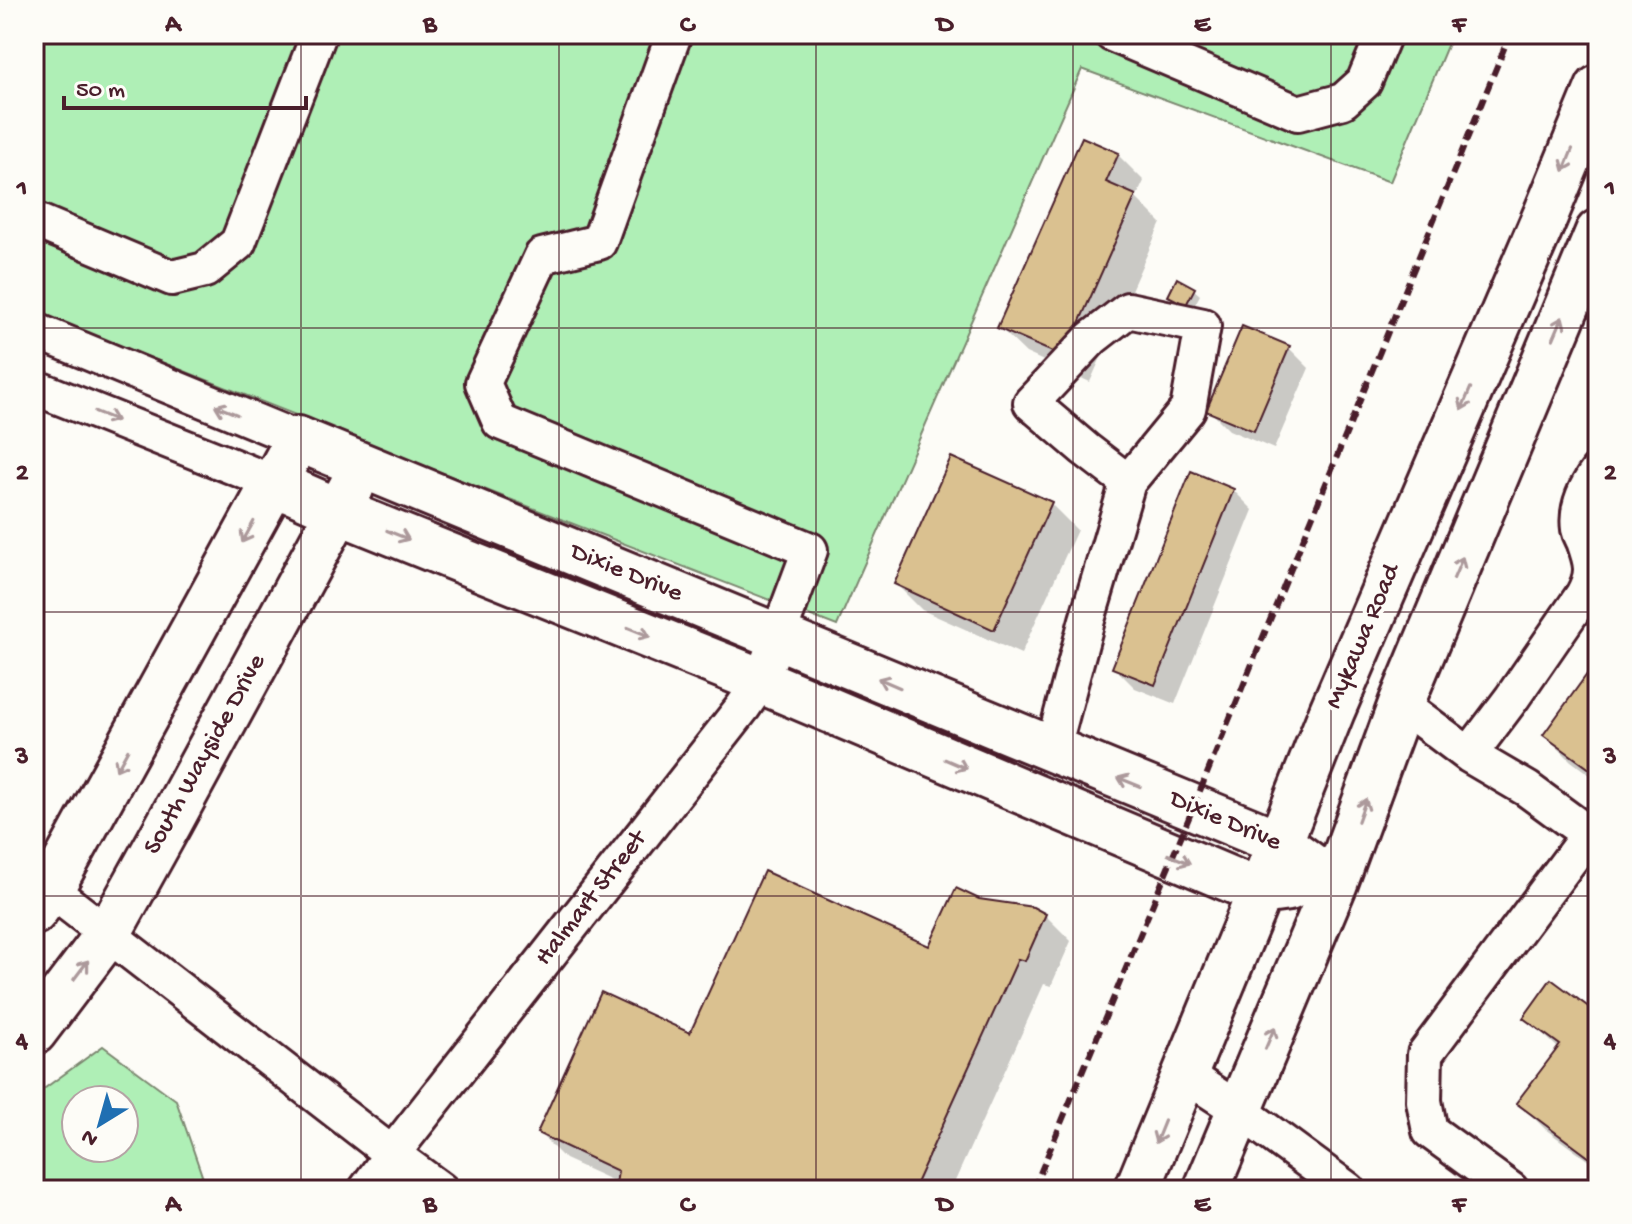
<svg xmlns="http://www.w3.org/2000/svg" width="1632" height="1224" font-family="'Gochi Hand',sans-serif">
<rect width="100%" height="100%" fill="#fdfcf7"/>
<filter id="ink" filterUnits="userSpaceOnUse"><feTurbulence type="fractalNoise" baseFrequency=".0125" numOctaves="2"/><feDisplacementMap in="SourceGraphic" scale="16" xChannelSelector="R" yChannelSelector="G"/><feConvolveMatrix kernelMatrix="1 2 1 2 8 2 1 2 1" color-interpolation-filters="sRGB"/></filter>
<g filter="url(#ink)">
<path fill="#afefb6" stroke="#7c8770" stroke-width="2" fill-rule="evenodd" d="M34 34H1452L1390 182 1082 69 837 626 545 513 34 312Z
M103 1046 176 1100 207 1190H34V1096ZM76 1100H124V1148H76Z"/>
<path fill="#0003" d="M1118 155 1144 181 1136 198 1161 223 1090 382 1026 353 999 327Z
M1193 289 1200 295 1192 310 1177 302 1171 296Z
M1289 348 1309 368 1274 449 1229 430 1209 410Z
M1233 490 1253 510 1175 704 1135 688 1115 668Z
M1051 504 1077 530 1021 654 922 610 896 584Z
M1598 662V781L1571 761 1545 735Z
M979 900 1045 915 1071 941 1051 986 1044 984 951 1190H617L618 1183 565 1159 539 1133 691 1035 930 949Z
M1598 1017V1168L1545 1129 1519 1103 1559 1049 1526 1018Z"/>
<path fill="#dac190" stroke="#4a1f2b" stroke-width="2" d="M1082 137 1119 153 1106 182 1136 195 1064 357 997 328Z
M1177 278 1195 288 1186 305 1168 296Z
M1242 326 1290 346 1254 431 1206 411Z
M951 457 1052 502 994 630 894 584Z
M1191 471 1234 489 1155 685 1112 668Z
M1598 659V775L1543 735Z
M764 871 929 946 956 888 979 899 1033 907 1046 914 1025 961 1018 959 913 1190H681L644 1184 642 1190H615L618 1171 537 1133 601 992 690 1033Z
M1551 979 1598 1014V1164L1516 1103 1560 1045 1523 1018Z"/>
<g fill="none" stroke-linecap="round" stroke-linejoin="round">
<g stroke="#4a1f2b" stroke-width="40">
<path id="minor" d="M1112 34 1298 113 1343 101 1364 82 1384 34
M34 220 172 278 205 270 238 243 319 34
M1128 310 1203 326 1188 409 1128 482 1085 449 1031 403 1092 338Z
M34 330 298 439
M34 387 274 483
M1401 704 1469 755 1527 789 1598 841
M1052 751 1087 620 1128 482
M1469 755 1512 698 1583 595C1595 573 1592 564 1584 541 1582 537 1580 534 1579 529 1576 508 1586 487 1598 471
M34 877 392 1154 441 1190
M1184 1074 1239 1110 1348 1190
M366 1190 392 1154 743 707 761 681 810 550 500 422 483 383 542 256 599 242 674 34
M1511 1190 1430 1131 1424 1101 1425 1054 1589 834"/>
</g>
<g stroke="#4a1f2b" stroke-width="50">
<path id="major" d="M274 483 338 511 761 681 1260 892 1289 888
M34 912 51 889 298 439 1280 843 1335 883
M34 1032 108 934 170 822 352 486
M1137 1190 1260 892 1332 711 1546 214 1598 88
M1206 1190 1335 883 1401 704 1598 232"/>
</g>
<use href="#minor" stroke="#fdfcf7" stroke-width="34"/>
<use href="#major" stroke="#fdfcf7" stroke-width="44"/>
<path stroke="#4a1f2b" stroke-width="6" stroke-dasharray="12 6" stroke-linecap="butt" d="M1033 1190 1193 808 1510 34"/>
</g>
<defs><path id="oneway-shaft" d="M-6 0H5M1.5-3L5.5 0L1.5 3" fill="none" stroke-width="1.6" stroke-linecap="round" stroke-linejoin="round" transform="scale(2)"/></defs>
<g stroke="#ac999b">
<use href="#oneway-shaft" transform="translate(1568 160) rotate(112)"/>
<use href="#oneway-shaft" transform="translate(1558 328) rotate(-67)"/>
<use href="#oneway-shaft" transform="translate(1466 399) rotate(113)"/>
<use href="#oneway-shaft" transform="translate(226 410) rotate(-158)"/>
<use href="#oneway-shaft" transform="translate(106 416) rotate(22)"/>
<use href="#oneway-shaft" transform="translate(248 532) rotate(119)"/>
<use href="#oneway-shaft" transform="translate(398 535) rotate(22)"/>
<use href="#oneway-shaft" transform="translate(1458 568) rotate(-67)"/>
<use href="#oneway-shaft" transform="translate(639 632) rotate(22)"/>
<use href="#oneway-shaft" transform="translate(889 683) rotate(-157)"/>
<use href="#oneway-shaft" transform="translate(122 760) rotate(119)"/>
<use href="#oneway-shaft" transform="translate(956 764) rotate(23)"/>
<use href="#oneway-shaft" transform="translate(1129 782) rotate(-158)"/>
<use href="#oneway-shaft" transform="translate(1362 810) rotate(-70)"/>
<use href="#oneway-shaft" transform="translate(1179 859) rotate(22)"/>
<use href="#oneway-shaft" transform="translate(81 970) rotate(-53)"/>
<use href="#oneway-shaft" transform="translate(1270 1038) rotate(-67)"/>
<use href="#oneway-shaft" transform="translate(1160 1132) rotate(112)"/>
</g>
</g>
<path fill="none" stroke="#4a1f2b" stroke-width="2" stroke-opacity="0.55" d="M301 34V1190M559 34V1190M816 34V1190M1073 34V1190M1331 34V1190M34 328H1598M34 612H1598M34 896H1598"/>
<g text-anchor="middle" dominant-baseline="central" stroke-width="8" stroke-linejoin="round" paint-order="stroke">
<g font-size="26" fill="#4a1f2b" stroke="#fdfcf7">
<text transform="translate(626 574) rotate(22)">Dixie Drive</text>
<text transform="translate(1364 637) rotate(-67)">Mykawa Road</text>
<text transform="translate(206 755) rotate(-61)">South Wayside Drive</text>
<text transform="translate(1225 822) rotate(23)">Dixie Drive</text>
<text transform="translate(592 899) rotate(-52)">Halmart Street</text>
</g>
</g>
<rect width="1632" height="1224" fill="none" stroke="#fdfcf7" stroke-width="88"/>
<g transform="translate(100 1124) rotate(217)"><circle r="38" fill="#fdfcf7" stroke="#b5a4a5" stroke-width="2"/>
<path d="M0-6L14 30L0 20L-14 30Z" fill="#1f6fb2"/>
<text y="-12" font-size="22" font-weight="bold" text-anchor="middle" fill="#4a1f2b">N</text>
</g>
<path d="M64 96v12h242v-12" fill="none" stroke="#4a1f2b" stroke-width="4"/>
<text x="76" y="96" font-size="24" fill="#4a1f2b" stroke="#fdfcf7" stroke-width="6" paint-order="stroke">50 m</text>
<rect x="44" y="44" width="1544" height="1136" fill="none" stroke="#4a1f2b" stroke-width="3"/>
<g font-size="26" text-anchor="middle" font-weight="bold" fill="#4a1f2b">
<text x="173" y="31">A</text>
<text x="430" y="31">B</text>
<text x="687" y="31">C</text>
<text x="945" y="31">D</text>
<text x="1202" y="31">E</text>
<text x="1459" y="31">F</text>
<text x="22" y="195">1</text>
<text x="1610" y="195">1</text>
<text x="22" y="479">2</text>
<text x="1610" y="479">2</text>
<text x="22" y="763">3</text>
<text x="1610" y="763">3</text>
<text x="22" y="1047">4</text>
<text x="1610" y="1047">4</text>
<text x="173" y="1211">A</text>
<text x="430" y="1211">B</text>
<text x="687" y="1211">C</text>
<text x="945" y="1211">D</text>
<text x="1202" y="1211">E</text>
<text x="1459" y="1211">F</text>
</g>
</svg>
